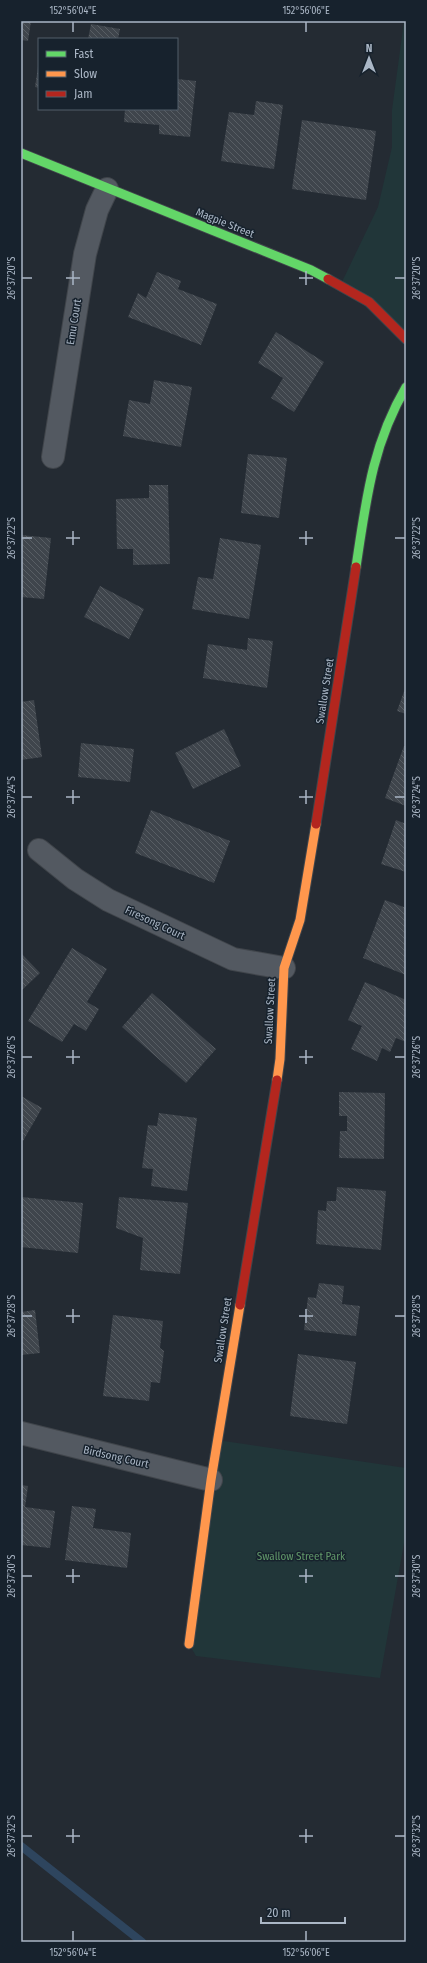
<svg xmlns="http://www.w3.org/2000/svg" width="427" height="1963" font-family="'Fira Sans Condensed',sans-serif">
<defs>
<pattern id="building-back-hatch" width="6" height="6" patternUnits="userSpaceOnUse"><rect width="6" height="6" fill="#3f454c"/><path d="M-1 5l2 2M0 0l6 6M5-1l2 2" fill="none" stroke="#585e64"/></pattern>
</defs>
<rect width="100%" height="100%" fill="#242b33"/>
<path fill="#213639" d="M404 21H406V339L340 286 378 207 392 147V110Z
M217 1440 406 1468V1532L380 1678 196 1656 189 1644Z"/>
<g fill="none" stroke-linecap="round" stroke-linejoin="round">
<path stroke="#2e455e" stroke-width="8" d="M21 1846 142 1942"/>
</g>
<path fill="url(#building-back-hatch)" d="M21 21H31L28 41 21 40Z
M91 24 120 29 118 39H88Z
M38 67H39V88L35 87Z
M177 79 196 81 190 137 159 134V125L124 122 125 109H177Z
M256 101 283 105 274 169 221 161 229 112 254 115Z
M302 120 376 131 366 200 292 189Z
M157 272 181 281 178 289 217 304 201 345 128 317 138 293 146 298Z
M276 332 324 362 294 412 271 398 283 378 258 363Z
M154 380 192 387 181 447 123 436 129 400 150 404Z
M248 454 287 458 279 518 241 513Z
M149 485H168L170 564 133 565V549H117L116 499 149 498Z
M21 535 51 538 44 599 21 597Z
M220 538 261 545 249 619 192 609 198 577 213 579Z
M100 586 144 609 129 639 84 617Z
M248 638 273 641 267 688 203 678 208 644 247 650Z
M406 686V714L397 711Z
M34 700 42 757 21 760V702Z
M224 729 241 766 193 789 175 753Z
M81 743 134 749 130 782 78 777Z
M404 746 406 747V806L385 798Z
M151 810 230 841 214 883 135 853Z
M396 820 406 824V872L381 864Z
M385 900 406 908V975L363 958Z
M72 948 107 969 87 1002 99 1009 86 1031 74 1024 62 1042 28 1021Z
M21 953 40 973 21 991Z
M365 982 406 1000V1042L396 1038 390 1052 382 1048 377 1061 351 1049 362 1026 348 1020Z
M152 993 216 1049 186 1083 122 1027Z
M339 1092 385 1093 384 1159 339 1158 340 1131H347V1116H339Z
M21 1096 42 1108 23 1141 21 1139Z
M159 1113 197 1118 187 1191 151 1186 153 1169 142 1168 148 1125 157 1126Z
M337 1187 386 1191 381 1250 316 1244 318 1210 326 1211 327 1201H336Z
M21 1197 83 1203 78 1253 21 1247Z
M119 1197 188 1203 180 1274 140 1270 143 1238 116 1228Z
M319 1283 344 1286 342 1304 360 1306 356 1336 304 1330 308 1297 316 1298Z
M35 1310 40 1353 21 1355V1312Z
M113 1315 163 1321 160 1348 164 1351 160 1383 151 1382 149 1401 103 1396Z
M298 1354 356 1362 347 1424 290 1416Z
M21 1485 28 1486 25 1507 55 1511 50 1548 21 1545Z
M72 1506 96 1509 93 1528 131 1533 127 1568 65 1560Z"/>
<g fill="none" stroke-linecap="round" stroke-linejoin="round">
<g stroke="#40454b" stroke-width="24">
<path id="street" d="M53 457 85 254 97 210 107 189
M39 850 75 879 108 900 233 959 284 968
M21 1433 211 1480"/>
</g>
<g stroke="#40454b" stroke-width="11">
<path id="fast" d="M21 153 311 270 328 279
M356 567C366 501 372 445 406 387"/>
</g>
<g stroke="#40454b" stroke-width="11">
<path id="slow" d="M277 1080 280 1059 284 968 300 920 316 824
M189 1644 211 1480 240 1305"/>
</g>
<g stroke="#40454b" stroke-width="11">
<path id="jam" d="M328 279 369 302 406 339
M316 824 356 567
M240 1305 277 1080"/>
</g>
<use href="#street" stroke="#535961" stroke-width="22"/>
<use href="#fast" stroke="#63d668" stroke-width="9"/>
<use href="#slow" stroke="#ff974d" stroke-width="9"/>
<use href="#jam" stroke="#b3261e" stroke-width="9"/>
</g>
<path fill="none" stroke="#abb7c6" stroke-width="1.5" d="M73 22V32M306 22V32M73 271V285M306 271V285M22 278H32M66 278H80M299 278H313M395 278H405M73 531V545M306 531V545M22 538H32M66 538H80M299 538H313M395 538H405M73 790V804M306 790V804M22 797H32M66 797H80M299 797H313M395 797H405M73 1050V1064M306 1050V1064M22 1057H32M66 1057H80M299 1057H313M395 1057H405M73 1309V1323M306 1309V1323M22 1316H32M66 1316H80M299 1316H313M395 1316H405M73 1569V1583M306 1569V1583M22 1576H32M66 1576H80M299 1576H313M395 1576H405M73 1829V1843M306 1829V1843M22 1836H32M66 1836H80M299 1836H313M395 1836H405M73 1931V1941M306 1931V1941"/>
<g text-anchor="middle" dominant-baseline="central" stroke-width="3" stroke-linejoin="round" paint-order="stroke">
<g font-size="11" fill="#abb7c6" stroke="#17222d">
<text transform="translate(225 223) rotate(22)">Magpie Street</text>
<text transform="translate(74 322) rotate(-81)">Emu Court</text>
<text transform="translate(325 691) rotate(-81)">Swallow Street</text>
<text transform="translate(155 923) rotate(25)">Firesong Court</text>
<text transform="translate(270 1011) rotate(-87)">Swallow Street</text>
<text transform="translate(223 1330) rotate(-81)">Swallow Street</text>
<text transform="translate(116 1457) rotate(13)">Birdsong Court</text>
</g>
<g font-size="11" fill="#61986a" stroke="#17222d">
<text x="301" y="1556">Swallow Street Park</text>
</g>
</g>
<rect width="427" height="1963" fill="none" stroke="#17222d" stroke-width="44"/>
<rect x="38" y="38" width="140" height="72" fill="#17222d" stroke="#525e6a"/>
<rect x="46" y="51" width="20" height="6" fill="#63d668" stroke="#525e6a"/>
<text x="74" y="58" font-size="12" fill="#abb7c6">Fast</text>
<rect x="46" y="71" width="20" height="6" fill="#ff974d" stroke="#525e6a"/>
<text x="74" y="78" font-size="12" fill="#abb7c6">Slow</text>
<rect x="46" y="91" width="20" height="6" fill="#b3261e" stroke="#525e6a"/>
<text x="74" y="98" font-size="12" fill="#abb7c6">Jam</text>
<g transform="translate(369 58)" stroke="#17222d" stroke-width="3" paint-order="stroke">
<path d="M0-3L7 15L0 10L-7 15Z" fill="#abb7c6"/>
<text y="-6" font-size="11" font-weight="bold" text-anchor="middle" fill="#abb7c6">N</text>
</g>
<path d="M261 1917v6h84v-6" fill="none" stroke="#abb7c6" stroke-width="2"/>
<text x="267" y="1917" font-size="12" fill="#abb7c6" stroke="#17222d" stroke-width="3" paint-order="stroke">20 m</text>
<rect x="22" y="22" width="383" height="1919" fill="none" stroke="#abb7c6" stroke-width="1.5"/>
<g font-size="10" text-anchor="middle" fill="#abb7c6">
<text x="73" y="14">152°56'04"E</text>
<text x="306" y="14">152°56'06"E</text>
<text transform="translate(11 278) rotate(-90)" y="4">26°37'20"S</text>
<text transform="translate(416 278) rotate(-90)" y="4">26°37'20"S</text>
<text transform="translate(11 538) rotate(-90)" y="4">26°37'22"S</text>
<text transform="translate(416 538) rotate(-90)" y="4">26°37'22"S</text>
<text transform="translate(11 797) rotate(-90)" y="4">26°37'24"S</text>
<text transform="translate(416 797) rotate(-90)" y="4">26°37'24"S</text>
<text transform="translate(11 1057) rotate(-90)" y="4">26°37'26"S</text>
<text transform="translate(416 1057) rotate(-90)" y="4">26°37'26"S</text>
<text transform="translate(11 1316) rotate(-90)" y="4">26°37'28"S</text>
<text transform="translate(416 1316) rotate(-90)" y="4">26°37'28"S</text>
<text transform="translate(11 1576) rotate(-90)" y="4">26°37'30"S</text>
<text transform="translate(416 1576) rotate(-90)" y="4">26°37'30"S</text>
<text transform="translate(11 1836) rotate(-90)" y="4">26°37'32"S</text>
<text transform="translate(416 1836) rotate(-90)" y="4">26°37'32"S</text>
<text x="73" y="1956">152°56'04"E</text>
<text x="306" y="1956">152°56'06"E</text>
</g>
</svg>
